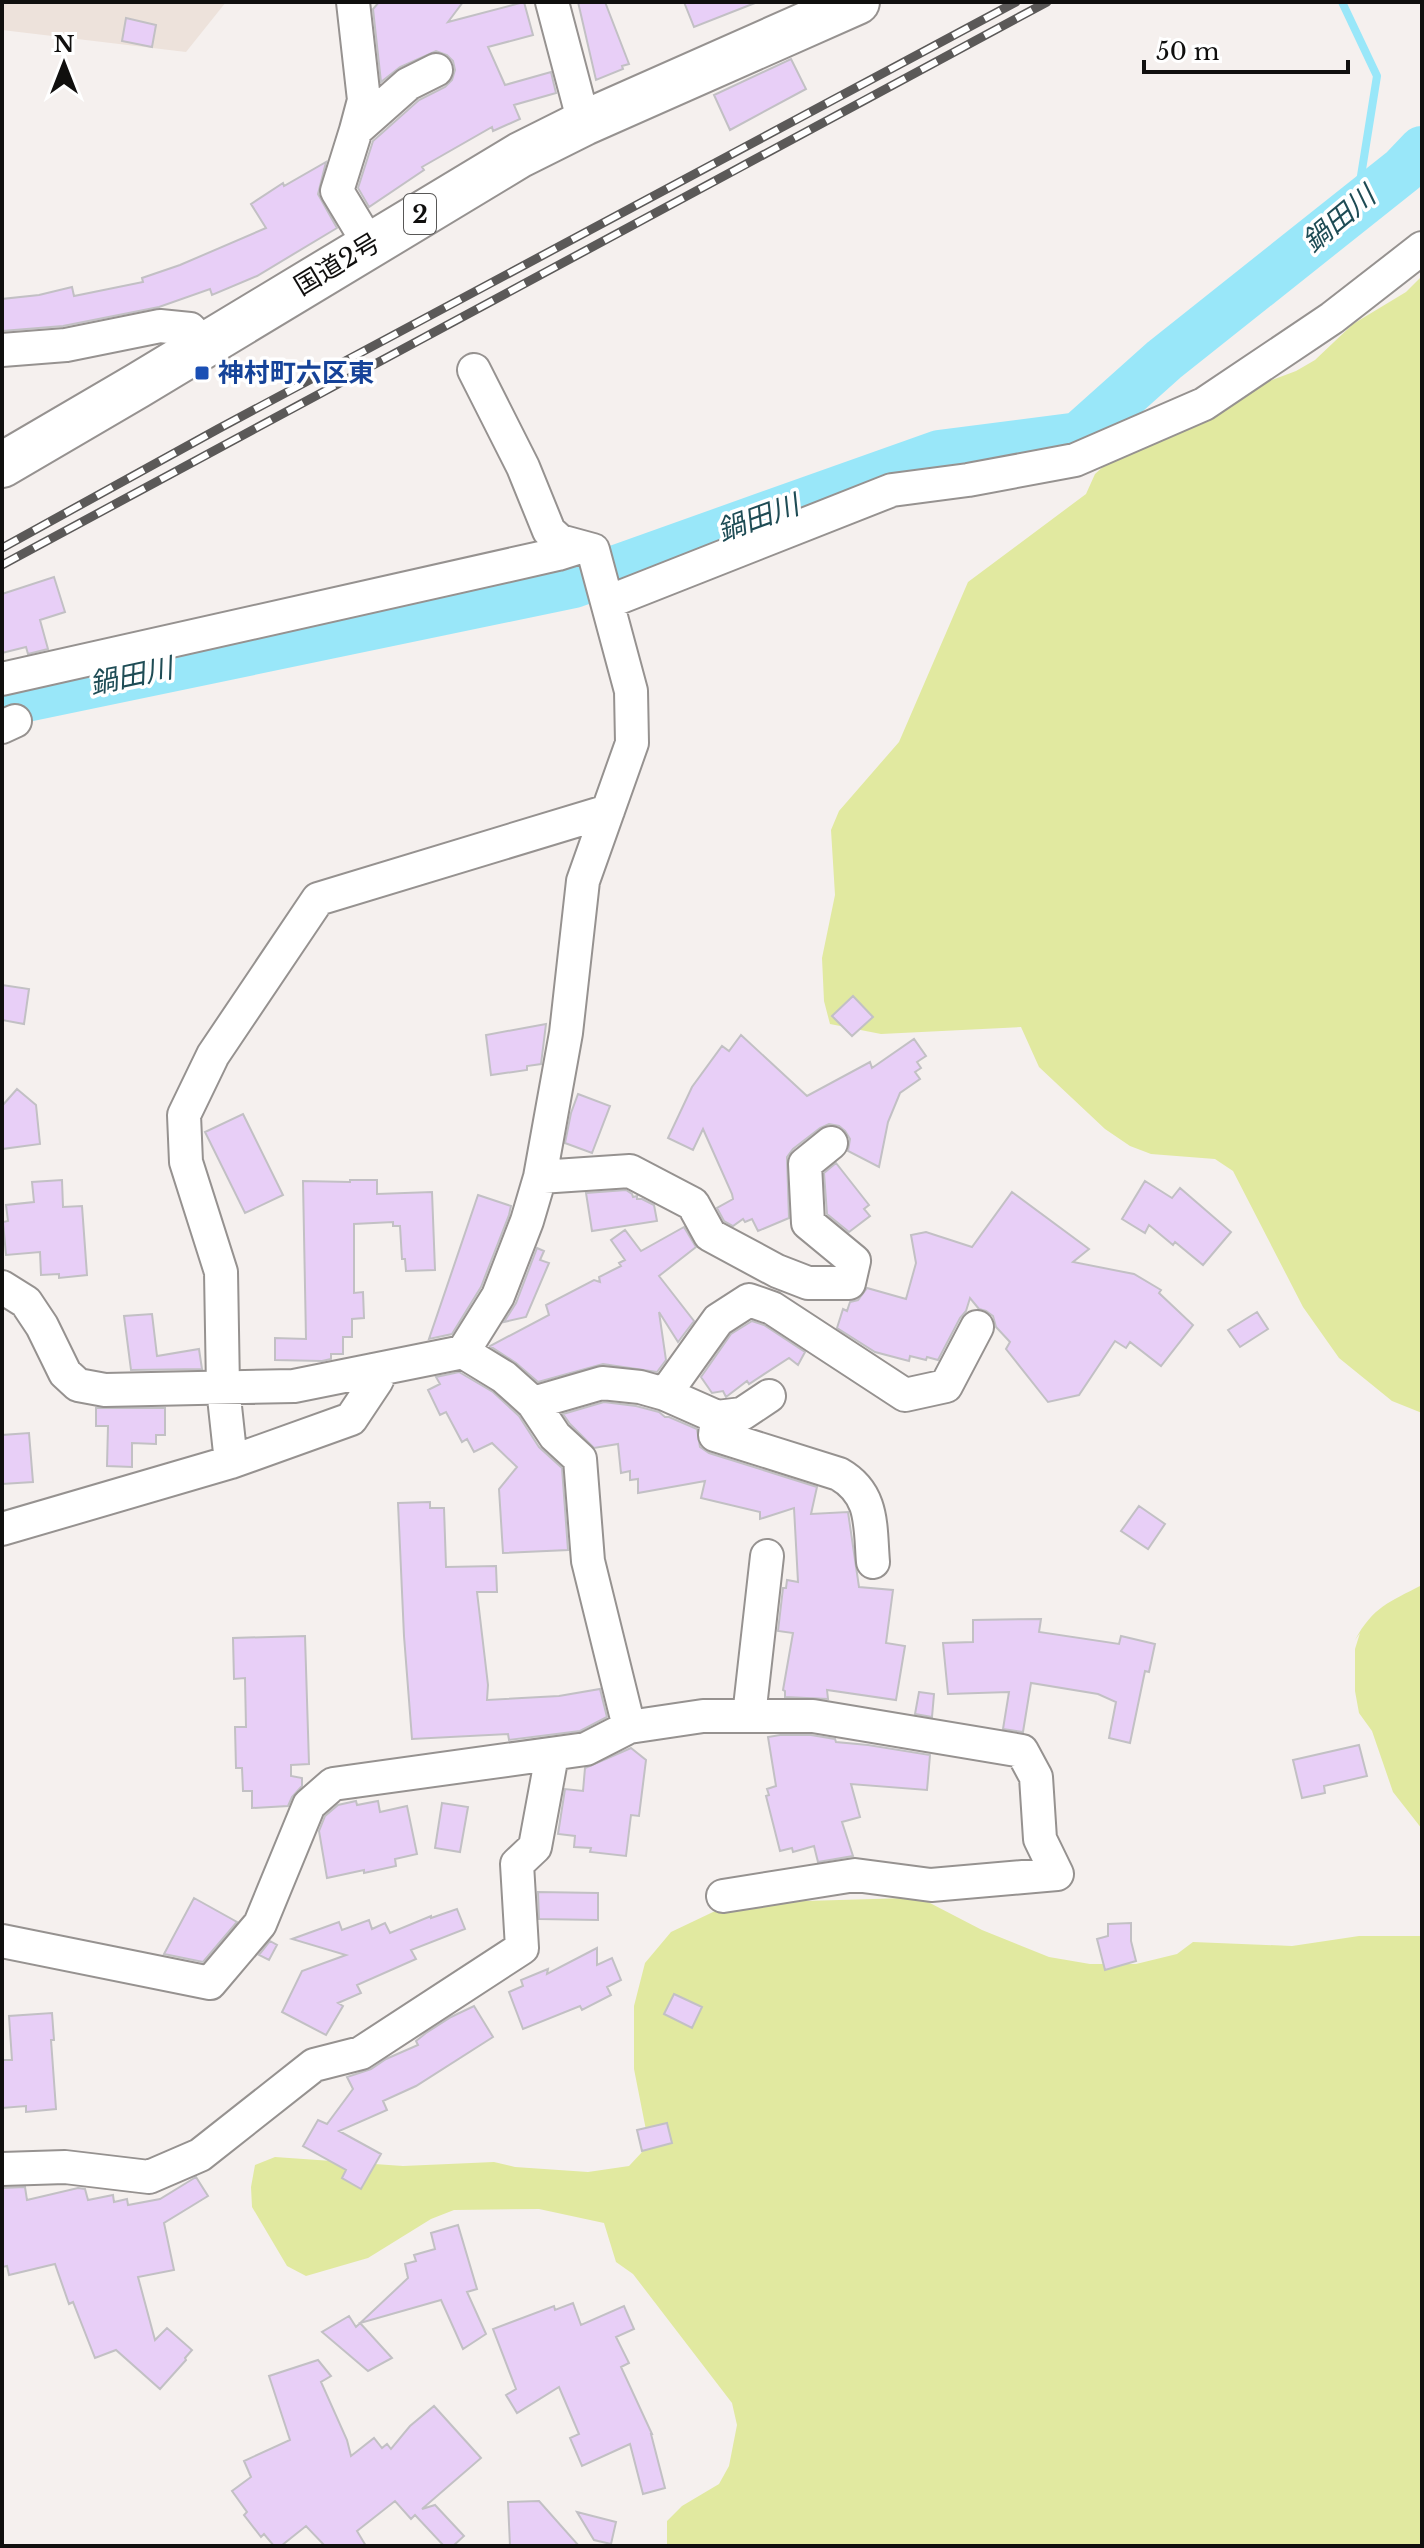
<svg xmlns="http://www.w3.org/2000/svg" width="1424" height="2548" font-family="'Libre Baskerville','Noto Sans JP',serif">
<rect width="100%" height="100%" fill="#f5f0ee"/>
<path fill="#ede2db" d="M2 2H226L186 52 2 30Z"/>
<path fill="#e1e9a0" d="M1422 276V1413L1392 1401 1339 1358 1303 1307 1233 1171 1215 1159 1151 1154 1130 1146 1105 1129 1039 1067 1021 1027 881 1034 830 1024 824 1001 822 958 835 895 831 830 839 811 899 742 968 582 1086 494 1095 474 1126 446 1234 394 1296 371 1315 360 1353 324 1406 292Z
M1422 1585V1829L1393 1792 1372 1731 1359 1713 1355 1691V1649L1360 1633 1355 1640C1373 1607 1389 1602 1422 1585Z
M908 1898 928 1902 982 1930 1049 1957 1090 1964H1136L1177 1954 1193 1942 1292 1946 1359 1936H1422V2546H667V2521L682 2506 719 2484 729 2466 737 2425 732 2403 633 2274 616 2262 604 2223 539 2209 454 2210 431 2219 368 2258 306 2276 287 2266 252 2207 251 2187 255 2165 275 2157 403 2166 494 2162 515 2167 588 2172 629 2166 644 2150 646 2130 634 2069V2006L645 1963 671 1932 732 1903Z"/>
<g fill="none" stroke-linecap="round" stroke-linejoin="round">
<path stroke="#99e7f9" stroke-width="8" d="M1342 2 1377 76 1356 207"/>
<path stroke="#99e7f9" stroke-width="48" d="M2 703 574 584 939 454 1079 436 1164 360 1403 170 1422 150"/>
</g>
<path fill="#e8cff7" stroke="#c2c0c4" stroke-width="2" d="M379 2H463L448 22 524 2 533 35 488 47 505 85 551 72 556 93 514 105 520 119 493 131 492 127 422 167 424 170 369 207 358 188 373 141 419 100 445 87 452 80 455 70 453 61 447 55 436 51 400 67 381 82 373 9Z
M578 2H605L629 64 622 66 623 69 596 80Z
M684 2H755V3L694 27Z
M126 18 156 25 152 47 122 41Z
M791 59 806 89 730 130 714 95Z
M326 162 318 194 337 228 257 276 212 295 210 289 159 307 63 326 2 331V299L39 295 72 287 74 296 143 282 142 278 180 265 266 228 251 204 283 183 284 186Z
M54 577 65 612 40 620 48 649 28 654 26 647 2 653V594Z
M2 985 29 989 24 1024 2 1020Z
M853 996 873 1017 852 1036 832 1016Z
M546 1024 541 1064 527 1066V1070L491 1075 486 1035Z
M741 1035 807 1096 870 1062 872 1068 914 1039 926 1056 917 1062 921 1068 915 1072 920 1079 900 1093 888 1122 879 1167 848 1151 850 1139 845 1131 839 1126 829 1124 820 1128 793 1149 787 1157 789 1218 758 1231 752 1219 745 1222 743 1219 733 1226 724 1221 717 1208 733 1199 732 1194 703 1129 693 1150 668 1138 692 1087 722 1046 729 1051Z
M17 1089 36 1105 40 1144 2 1149V1106Z
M578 1094 610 1106 592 1153 565 1143 571 1113Z
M243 1114 283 1195 245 1213 205 1132Z
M836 1163 869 1205 864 1209 870 1216 849 1232 827 1214 824 1173Z
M62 1180 63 1207 82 1206 87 1275 59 1278V1274L41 1275 40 1252 6 1255 3 1222 8 1221 6 1205 34 1202 32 1182Z
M350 1180H377V1194L432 1192 435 1270 406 1271 405 1259H402L400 1226H393V1222L354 1224V1293L363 1292 364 1318 352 1319V1337H343V1354H331V1359L322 1361 275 1360V1338L306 1339 303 1181 350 1182Z
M1145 1181 1172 1198 1180 1188 1231 1232 1203 1265 1175 1242 1173 1245 1149 1225 1145 1233 1122 1219Z
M626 1190 632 1194 633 1197 637 1196V1199H642L654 1205 657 1221 592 1231 586 1193Z
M1012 1192 1089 1249 1073 1262 1134 1274 1161 1290 1159 1293 1193 1325 1161 1366 1130 1342 1126 1348 1115 1341 1079 1395 1048 1402 1006 1349 1010 1342 996 1327 993 1316 986 1311 979 1309 970 1298 966 1311 960 1318 938 1360 927 1357 926 1360 910 1356 909 1361 875 1352 837 1328 843 1309 847 1311 850 1302 858 1300 867 1288 906 1299 916 1263 911 1235 926 1232 972 1247Z
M478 1195 511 1206 509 1215 481 1287 452 1334 429 1339Z
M684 1227 696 1247 659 1276 694 1321 678 1342 659 1312 666 1360 657 1372 603 1364 538 1382 516 1363 490 1346 549 1315 546 1305 594 1280 600 1282 599 1277 621 1266 619 1263 625 1260 611 1240 625 1230 641 1251Z
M537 1248 544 1251 540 1260 549 1263 526 1317 504 1322 516 1303Z
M1257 1312 1268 1329 1240 1347 1228 1330Z
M152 1314 157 1356 199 1349 202 1369 131 1370 124 1316Z
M752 1321 764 1325 805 1352 798 1365 789 1358 749 1384 747 1381 726 1397 723 1391 712 1393 701 1377 731 1334Z
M459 1372 493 1392 519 1416 539 1447 562 1468 568 1550 503 1553 499 1489 517 1467 492 1443 474 1452 467 1439 462 1442 446 1412 440 1415 428 1390 440 1384 436 1377Z
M604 1402 636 1406 659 1412 665 1417H669L697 1429 700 1447 709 1453 817 1487 811 1514 848 1512 859 1587 893 1590 886 1643 905 1646 896 1700 827 1690 828 1699 785 1697V1691L783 1690 793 1633 778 1631 783 1588H786L787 1580 798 1582 794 1508 760 1519V1512L701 1498 705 1481 638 1493V1479L630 1480V1471L621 1473 618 1444 594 1448 570 1424 563 1414Z
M96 1408H165V1435H156V1444L132 1443V1467L107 1466 108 1426H96Z
M29 1433 33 1482 2 1484V1435Z
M430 1502V1508H444L446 1567 496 1566 497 1592H477L488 1685 487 1700 559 1696 600 1689 607 1717 580 1731 509 1740 508 1734 412 1739 404 1636 398 1503Z
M1139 1506 1165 1524 1148 1549 1121 1531Z
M1041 1619 1039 1632 1119 1644 1121 1636 1155 1644 1149 1672 1145 1671 1130 1743 1109 1738 1116 1702 1098 1694 1031 1683 1023 1732 1003 1729 1009 1692 948 1694 943 1643 973 1642V1620Z
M305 1636 309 1764 291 1765V1776L302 1778V1786L292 1797 288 1806 252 1808V1791H243L242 1768H236L235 1727H246L245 1678 234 1679 233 1638Z
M919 1692 934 1694 932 1717 915 1714Z
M780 1735H811L835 1739 836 1742 868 1745 930 1755 927 1790 851 1784 860 1817 842 1822 853 1856 818 1862 814 1846 793 1852 792 1848 780 1851 766 1796 769 1795 767 1789 776 1786 768 1737Z
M1359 1745 1367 1776 1324 1786 1325 1793 1302 1798 1293 1760Z
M631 1748 646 1760 639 1816 631 1815 626 1856 590 1852 591 1848 574 1847 575 1836 558 1834 565 1789 583 1791 585 1768Z
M356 1801 357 1805 378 1801 380 1812 407 1806 417 1854 395 1859 396 1866 364 1873V1870L327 1878 319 1831 325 1816 338 1805Z
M442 1803 468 1807 460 1852 435 1848Z
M538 1892 598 1893V1920L539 1919Z
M194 1898 237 1922 203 1962 164 1954Z
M457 1909 465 1929 411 1950 416 1959 357 1985 361 1993 338 2003 343 2006 326 2035 282 2012 302 1971 346 1955 292 1939 339 1922 342 1930 369 1920 372 1929 385 1923 390 1933 431 1916V1918Z
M1131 1923V1941L1136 1961 1105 1970 1097 1939 1108 1936V1924Z
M270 1941 277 1945 269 1960 259 1955Z
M597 1948V1965L612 1958 621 1980 607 1987 611 1995 582 2010 580 2006 523 2029 509 1992 523 1986 521 1980 548 1969 547 1974Z
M674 1994 702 2007 692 2028 664 2014Z
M474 2006 493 2037 416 2086 383 2101 387 2110 339 2131 381 2154 361 2189 342 2178 346 2170 303 2146 318 2120 327 2124 353 2089 347 2077 371 2069 386 2059 418 2045 416 2041 426 2033 451 2017Z
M52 2013 54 2040H51L56 2109 26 2112V2106L2 2108V2060H12L9 2016Z
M667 2123 672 2143 642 2151 637 2130Z
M196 2177 208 2196 164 2223 174 2270 138 2277 155 2340 167 2328 192 2350 185 2358 186 2360 160 2389 116 2350 95 2358 73 2302 69 2304 55 2264 9 2275 7 2266 2 2267V2188L25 2187 27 2200 78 2188 85 2189 88 2200 113 2195 114 2202 127 2199 128 2205 160 2199Z
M458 2225 477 2289 467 2292 486 2334 463 2349 441 2300 360 2323 392 2358 368 2371 322 2332 349 2316 356 2327 408 2278 405 2264 416 2261 414 2255 435 2249 431 2233Z
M573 2303 581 2325 624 2306 634 2329 616 2337 629 2363 621 2367 652 2434H651L665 2488 643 2494 630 2444 582 2466 570 2438 579 2434 559 2387 517 2413 506 2395 516 2389 493 2329 554 2306 555 2310Z
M318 2360 331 2376 321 2382 347 2440 351 2456 374 2438 382 2448 387 2444 391 2449 410 2426 434 2406 481 2458 422 2509 435 2505 464 2536 453 2546H444L415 2515 411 2519 395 2501 357 2531 366 2546H325L306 2526 281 2546H274L264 2534 261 2537 244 2515 247 2512 232 2491 251 2477 244 2461 290 2440 269 2376Z
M539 2501 579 2546H510L508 2502Z
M577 2512 616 2522 611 2544 594 2540Z"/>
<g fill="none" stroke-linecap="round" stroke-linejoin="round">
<g stroke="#969290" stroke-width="36">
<path id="street" d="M353 2 364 100 356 130
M552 2 584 123
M369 244 337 191 356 130 408 84 436 70
M2 350 66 345 160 326 190 329 205 345
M608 602 892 490 968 480 1075 460 1204 404 1332 318 1422 248
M2 679 558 554 580 547
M2 727 15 721
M540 1177 630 1171 693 1204 710 1235 777 1271 808 1283H849L854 1261 808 1223 805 1164 831 1143
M2 1287 26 1302 42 1326 65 1373 78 1385 105 1390 294 1386 463 1352 504 1377 533 1403 555 1436 580 1459 588 1561 629 1727
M463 1352 498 1296 527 1221 540 1177 566 1033 583 881 632 743 631 691 593 550 560 541 549 531 523 467 474 370
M665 1394 717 1417 742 1414 769 1396
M533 1403 602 1383 640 1387 665 1394 718 1320 749 1300 772 1308 905 1395 946 1386 977 1327
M717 1417 715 1435 839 1474C874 1494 870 1526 873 1562
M231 1462 223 1388 221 1272 186 1162 184 1115 213 1055 318 899 608 811
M2 1529 231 1462 351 1419 377 1380 373 1370
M749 1716 767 1556
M2 1941 210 1983 260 1924 309 1805 333 1784 586 1749 629 1727 703 1716H813L1022 1751 1036 1777 1040 1839 1057 1874 931 1885 855 1875 723 1896
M2 2169 65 2167 149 2177 200 2155 314 2065 361 2053 522 1948 517 1864 535 1847 552 1755"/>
</g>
<g stroke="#969290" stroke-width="48">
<path id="highway" d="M2 465 137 386 520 155 584 123 857 2"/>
</g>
<use href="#street" stroke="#fff" stroke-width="32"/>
<use href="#highway" stroke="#fff" stroke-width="44"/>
<g stroke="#5b5958" stroke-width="9">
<path id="rail" d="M2 548 218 429 1016 2
M2 565 1047 2"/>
</g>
<use href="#rail" stroke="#fff" stroke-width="6" stroke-dasharray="18" stroke-linecap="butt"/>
</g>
<rect fill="#1a4fb4" stroke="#fff" stroke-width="3" x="194" y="365" width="16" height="16" rx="4"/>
<g text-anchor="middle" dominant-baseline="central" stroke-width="7" stroke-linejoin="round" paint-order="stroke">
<rect fill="#fff" stroke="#585756" stroke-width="2" x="404" y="194" width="32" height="40" rx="6"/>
<g font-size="24" font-weight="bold" fill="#100f0e">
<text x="420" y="214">2</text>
</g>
<g font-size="26" fill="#100f0e" stroke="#fff">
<text transform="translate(337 264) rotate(-31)">国道2号</text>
</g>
<g font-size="26" font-weight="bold" fill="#164399" stroke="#fff" text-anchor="start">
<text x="218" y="373">神村町六区東</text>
</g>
<g font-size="28" font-style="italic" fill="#1e4c55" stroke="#fff">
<text transform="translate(1339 219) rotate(-40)">鍋田川</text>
<text transform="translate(758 518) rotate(-20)">鍋田川</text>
<text transform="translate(131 676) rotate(-12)">鍋田川</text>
</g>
</g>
<rect width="1424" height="2548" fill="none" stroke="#100f0e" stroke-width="8"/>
<g transform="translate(64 64)" stroke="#ffffff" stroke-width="6" paint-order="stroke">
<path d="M0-6L14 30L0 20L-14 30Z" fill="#100f0e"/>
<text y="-12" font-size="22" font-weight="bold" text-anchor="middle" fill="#100f0e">N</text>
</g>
<path d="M1144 60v12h204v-12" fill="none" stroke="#100f0e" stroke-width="4"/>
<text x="1156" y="60" font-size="24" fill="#100f0e" stroke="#ffffff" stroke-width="6" paint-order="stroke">50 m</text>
</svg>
